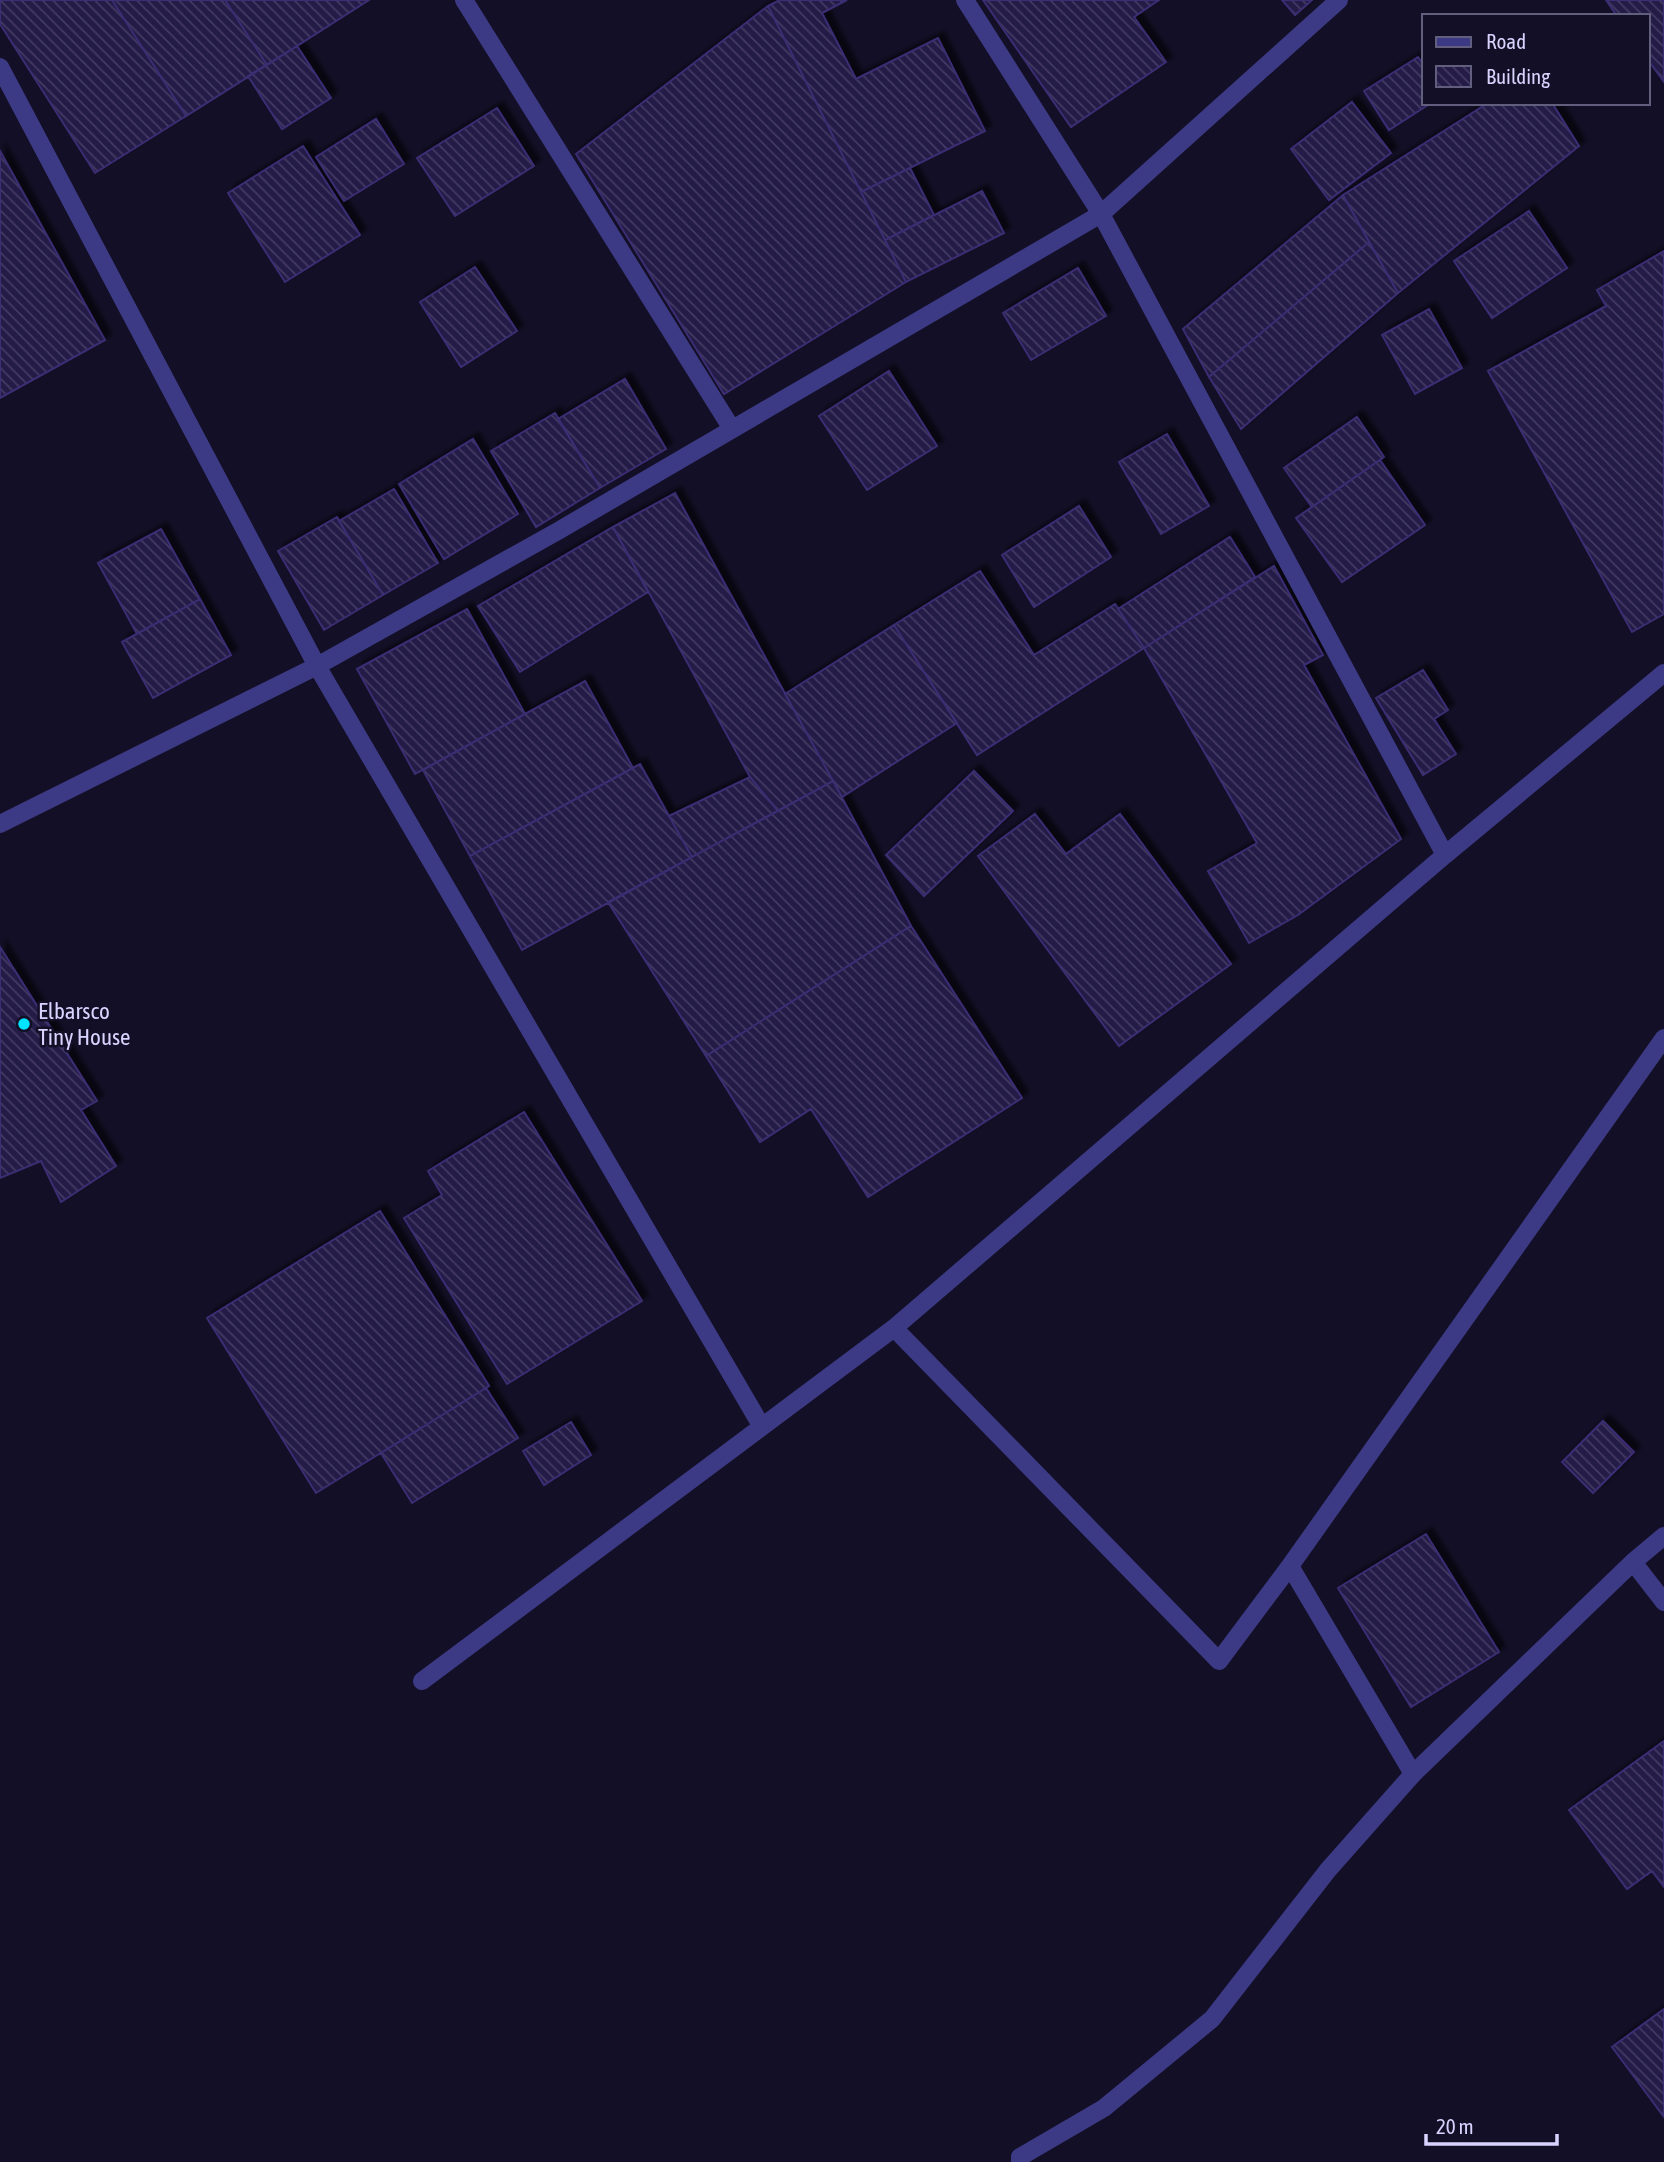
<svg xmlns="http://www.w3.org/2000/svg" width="1664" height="2162" font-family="'Asap Condensed',sans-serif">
<defs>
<pattern id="building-back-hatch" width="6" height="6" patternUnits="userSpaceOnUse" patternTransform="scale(1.75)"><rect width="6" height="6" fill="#241b47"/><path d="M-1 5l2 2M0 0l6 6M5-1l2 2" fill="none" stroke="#433b63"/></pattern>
<filter id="shadow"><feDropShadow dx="6" dy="-6" stdDeviation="2" flood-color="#0009"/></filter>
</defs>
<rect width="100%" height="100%" fill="#130f26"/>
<path fill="url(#building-back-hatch)" stroke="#3b2d73" stroke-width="2" filter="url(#shadow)" d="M0 0H112L186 116 95 173 0 24Z
M112 0H225L267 65 186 116Z
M225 0H369L267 65Z
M780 0H847L822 13 856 79 938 38 985 131 861 192 768 6Z
M983 0H1159L1134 17 1166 62 1071 127Z
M1282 0H1312L1295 15Z
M1606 0H1664V82L1648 60V16H1617Z
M768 6 906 282 724 394 576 154Z
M297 46 331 98 282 129 248 76Z
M1418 57 1424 66V103H1431L1389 130 1364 91Z
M1352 102 1391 153 1329 200 1291 149Z
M1488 103H1552L1579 146 1398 293 1343 195Z
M497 108 534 166 455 216 417 158Z
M376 119 404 164 344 201 316 157Z
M303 146 360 235 285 282 228 193Z
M0 151 105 340 0 398Z
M910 168 934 215 885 240 861 192Z
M982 191 1004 233 906 282 885 240Z
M1343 195 1369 242 1209 377 1183 329Z
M1529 211 1567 268 1492 318 1454 261Z
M1369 242 1398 293 1241 429 1209 377Z
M1664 251V614L1632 632 1488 371 1606 306 1597 290Z
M475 267 517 331 461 367 420 302Z
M1078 268 1106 316 1031 360 1003 313Z
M1429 309 1462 368 1415 394 1382 335Z
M889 371 937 446 867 490 819 416Z
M625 379 666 449 600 488 558 419Z
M555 413 600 488 536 527 491 451Z
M1357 417 1384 457 1312 507 1284 468Z
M1167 434 1209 506 1161 534 1119 462Z
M473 439 518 514 444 559 399 484Z
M1380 460 1425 525 1342 582 1296 518Z
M394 489 438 563 383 595 339 521Z
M675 493 833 781 778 811 750 777 613 527Z
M1079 506 1111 557 1034 607 1002 555Z
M337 517 383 595 324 630 278 551Z
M613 527 648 592 520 672 478 606Z
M161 529 200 599 137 634 98 563Z
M1230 537 1255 577 1144 648 1118 609Z
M1274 566 1323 655 1304 665 1401 839 1298 915 1249 943 1208 871 1257 843 1144 648Z
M980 571 1034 655 1115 604 1144 648 977 755 894 625Z
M200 599 231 655 153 698 122 642Z
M467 609 525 714 415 774 357 669Z
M894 625 957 723 842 797 785 694Z
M1423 670 1448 710 1434 719 1456 754 1423 775 1376 698Z
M585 681 633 768 470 856 423 770Z
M640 764 692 857 522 950 470 856Z
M974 771 1013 811 924 896 886 855Z
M750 777 778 811 692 857 669 816Z
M833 781 911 926 706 1056 608 902Z
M1035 814 1066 854 1120 814 1231 964 1119 1046 978 856Z
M911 926 1022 1098 868 1197 811 1109 760 1142 706 1056Z
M0 947 97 1101 81 1110 116 1166 61 1202 41 1161 0 1178Z
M524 1112 642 1301 507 1384 404 1218 442 1195 428 1171Z
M380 1211 489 1386 316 1493 207 1318Z
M486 1388 518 1438 412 1503 381 1453Z
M1603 1421 1634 1452 1593 1493 1562 1462Z
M571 1422 591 1455 544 1485 523 1451Z
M1426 1534 1499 1652 1411 1707 1338 1588Z
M1664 1741V1887L1652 1871 1627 1889 1569 1810Z
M1664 2009V2117L1612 2047Z"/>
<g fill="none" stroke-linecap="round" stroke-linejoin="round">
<path stroke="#3d3a85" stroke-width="18" d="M464 0 732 429
M0 67 317 666 762 1427
M0 824 317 666 558 531 1101 214 1339 0
M1445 855 1664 673
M894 1328 1219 1661 1290 1566
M1633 1562 1664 1602
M422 1681 894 1328 1445 855 1101 214 965 0
M1413 1774 1290 1566 1664 1038"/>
<path stroke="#3d3a85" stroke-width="18" d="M1020 2162V2157L1104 2108 1212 2019 1328 1870 1413 1774 1633 1562 1664 1536"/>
</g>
<circle fill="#00e5ff" stroke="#130f26" stroke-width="2.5" cx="24" cy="1024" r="7"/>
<g text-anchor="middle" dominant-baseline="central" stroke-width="5" stroke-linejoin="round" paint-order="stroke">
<g font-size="23" fill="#d9d4ff" stroke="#130f26" text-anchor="start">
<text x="38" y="1011">Elbarsco<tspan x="38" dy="26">Tiny House</tspan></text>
</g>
</g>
<rect x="1422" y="14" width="228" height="91" fill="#130f26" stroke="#625e7d" stroke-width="2"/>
<rect x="1436" y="37" width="35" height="10" fill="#3d3a85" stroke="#625e7d" stroke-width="2"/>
<text x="1486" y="49" font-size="21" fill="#d9d4ff">Road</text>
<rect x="1436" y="66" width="35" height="21" fill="url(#building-back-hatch)" stroke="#625e7d" stroke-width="2"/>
<text x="1486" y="84" font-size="21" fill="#d9d4ff">Building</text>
<path d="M1426 2134v10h131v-10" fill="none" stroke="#d9d4ff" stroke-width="3.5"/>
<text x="1436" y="2134" font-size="21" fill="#d9d4ff" stroke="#130f26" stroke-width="5" paint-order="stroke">20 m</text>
</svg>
